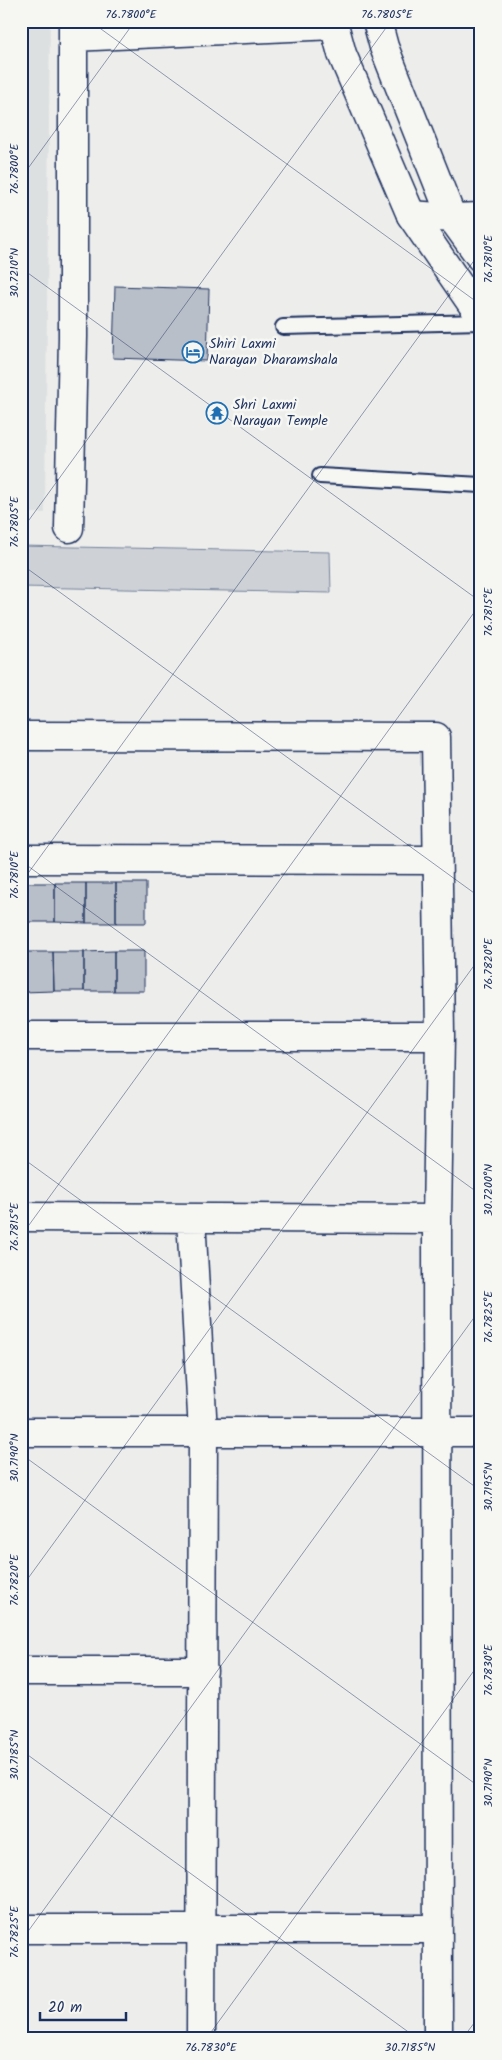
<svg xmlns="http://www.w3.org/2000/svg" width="502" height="2060" font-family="Kalam,sans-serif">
<rect width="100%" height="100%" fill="#edeeec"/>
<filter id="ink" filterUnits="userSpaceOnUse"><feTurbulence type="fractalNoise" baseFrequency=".02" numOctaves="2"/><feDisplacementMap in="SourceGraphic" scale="10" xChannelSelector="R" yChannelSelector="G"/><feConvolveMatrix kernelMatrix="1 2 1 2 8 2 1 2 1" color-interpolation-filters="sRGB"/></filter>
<g filter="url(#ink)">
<path fill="#dde0e1" d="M21 21H50L45 513H21Z"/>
<path fill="#ced2d7" stroke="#74809a" d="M21 546 330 552 331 593 21 587Z"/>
<path fill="#b9bfc8" stroke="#1b2f5e" d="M115 286 209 289 207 361 113 358Z
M21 883H25V922H21Z
M25 883H55V922H25Z
M55 883H86V923L55 922Z
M86 883H116V923H86Z
M116 883H146V923H116Z
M114 951H144V991H114Z
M114 951V991H84V952Z
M21 952H23V992H21Z
M23 952H53L54 991 23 992Z
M53 952H84V991H54Z"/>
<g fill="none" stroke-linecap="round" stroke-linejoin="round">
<g stroke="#1b2f5e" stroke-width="18">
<path id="lane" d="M283 327 481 322
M320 476 481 485"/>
</g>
<g stroke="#1b2f5e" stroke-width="31">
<path id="street" d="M73 37 334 25
M411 215 452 218 481 217
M69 528 73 337V21
M21 736 436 737 440 1036 437 1219 438 2039
M21 859 437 860
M21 1036H440
M21 1217 437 1219
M191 1218 203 1432 201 2039
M21 1671H203
M21 1929H436"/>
</g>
<g stroke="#1b2f5e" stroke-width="31">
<path id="secondary" d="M333 21 342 54 411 215 481 317
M377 21 384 47 452 218 481 258
M21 1432H481"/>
</g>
<use href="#lane" stroke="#f6f6f2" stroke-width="14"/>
<use href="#street" stroke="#f6f6f2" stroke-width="28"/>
<use href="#secondary" stroke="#f6f6f2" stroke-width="28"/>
</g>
</g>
<path fill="none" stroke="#1b2f5e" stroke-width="1" stroke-opacity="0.45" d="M90 21 481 305M21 178 135 21M21 268 481 602M21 531 391 21M21 564 481 898M21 861 481 1195M21 883 481 251M21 1157 481 1491M21 1236 481 603M21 1454 481 1788M21 1588 481 956M21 1750 418 2039M21 1941 481 1308M206 2039 481 1661M462 2039 481 2014"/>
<defs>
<g id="hotel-ring" transform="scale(1.125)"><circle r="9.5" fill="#f6f6f2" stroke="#1f6fb2" stroke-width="1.5"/><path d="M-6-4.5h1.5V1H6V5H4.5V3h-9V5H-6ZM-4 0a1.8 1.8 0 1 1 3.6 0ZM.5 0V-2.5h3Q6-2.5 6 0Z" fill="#1f6fb2"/></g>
<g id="temple-ring" transform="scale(1.125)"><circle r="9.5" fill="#f6f6f2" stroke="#1f6fb2" stroke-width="1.5"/><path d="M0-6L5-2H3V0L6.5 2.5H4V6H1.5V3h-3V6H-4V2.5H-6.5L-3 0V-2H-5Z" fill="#1f6fb2"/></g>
</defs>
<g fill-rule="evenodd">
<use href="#hotel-ring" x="193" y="352"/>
<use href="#temple-ring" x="217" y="413"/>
</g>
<g text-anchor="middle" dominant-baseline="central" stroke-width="5" stroke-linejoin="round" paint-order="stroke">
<g font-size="14" fill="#1b2f5e" stroke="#f6f6f2" text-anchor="start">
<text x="209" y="344">Shiri Laxmi<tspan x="209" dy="16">Narayan Dharamshala</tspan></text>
<text x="233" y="405">Shri Laxmi<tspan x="233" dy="16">Narayan Temple</tspan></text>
</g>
</g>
<rect width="502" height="2060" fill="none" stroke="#f6f6f2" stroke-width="55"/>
<path d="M40 2012v8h86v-8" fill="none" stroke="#1b2f5e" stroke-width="2.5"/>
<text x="48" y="2012" font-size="15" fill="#1b2f5e" stroke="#f6f6f2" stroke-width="4" paint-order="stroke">20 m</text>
<rect x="28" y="28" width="446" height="2004" fill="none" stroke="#1b2f5e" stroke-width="2"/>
<g font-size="12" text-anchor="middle" fill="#1b2f5e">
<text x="131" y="18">76.7800°E</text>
<text x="387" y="18">76.7805°E</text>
<text transform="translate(14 169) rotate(-90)" y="4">76.7800°E</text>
<text transform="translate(488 259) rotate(-90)" y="4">76.7810°E</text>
<text transform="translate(14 273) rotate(-90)" y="4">30.7210°N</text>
<text transform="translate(14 522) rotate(-90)" y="4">76.7805°E</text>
<text transform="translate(488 612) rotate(-90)" y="4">76.7815°E</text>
<text transform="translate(14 875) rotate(-90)" y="4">76.7810°E</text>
<text transform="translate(488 964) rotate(-90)" y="4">76.7820°E</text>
<text transform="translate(488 1190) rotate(-90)" y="4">30.7200°N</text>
<text transform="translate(14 1227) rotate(-90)" y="4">76.7815°E</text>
<text transform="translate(488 1317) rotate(-90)" y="4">76.7825°E</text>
<text transform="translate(14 1458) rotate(-90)" y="4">30.7190°N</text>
<text transform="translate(488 1487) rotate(-90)" y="4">30.7195°N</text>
<text transform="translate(14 1580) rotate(-90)" y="4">76.7820°E</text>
<text transform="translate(488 1670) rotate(-90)" y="4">76.7830°E</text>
<text transform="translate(14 1755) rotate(-90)" y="4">30.7185°N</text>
<text transform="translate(488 1783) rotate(-90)" y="4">30.7190°N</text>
<text transform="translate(14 1932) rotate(-90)" y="4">76.7825°E</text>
<text x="211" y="2051">76.7830°E</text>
<text x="410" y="2051">30.7185°N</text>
</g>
</svg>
